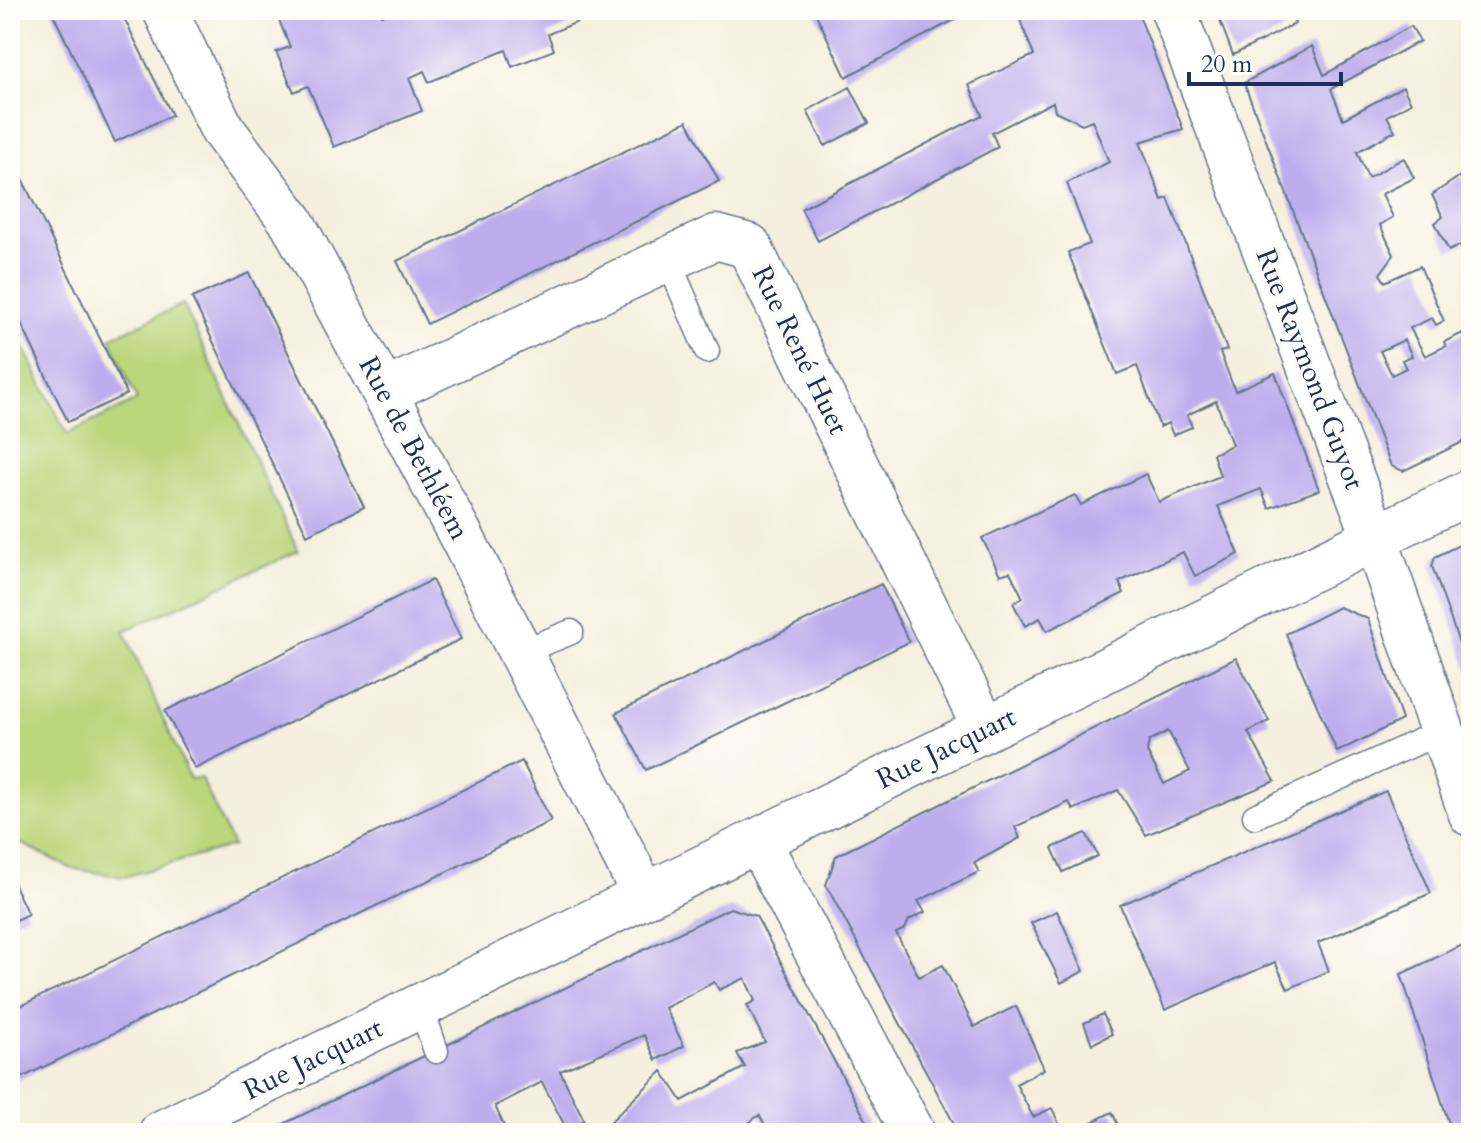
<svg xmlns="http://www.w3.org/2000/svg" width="1481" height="1143" font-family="Cardo,serif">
<rect width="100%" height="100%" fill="#fdfcf7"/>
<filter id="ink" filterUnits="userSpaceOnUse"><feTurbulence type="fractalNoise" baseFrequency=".0125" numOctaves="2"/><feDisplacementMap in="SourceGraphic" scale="16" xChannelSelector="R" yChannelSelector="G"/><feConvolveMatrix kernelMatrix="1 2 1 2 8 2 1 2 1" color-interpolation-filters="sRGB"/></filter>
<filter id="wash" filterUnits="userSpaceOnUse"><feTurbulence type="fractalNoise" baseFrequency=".006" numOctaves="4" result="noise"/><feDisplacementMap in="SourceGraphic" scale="32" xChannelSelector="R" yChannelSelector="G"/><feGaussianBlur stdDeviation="1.8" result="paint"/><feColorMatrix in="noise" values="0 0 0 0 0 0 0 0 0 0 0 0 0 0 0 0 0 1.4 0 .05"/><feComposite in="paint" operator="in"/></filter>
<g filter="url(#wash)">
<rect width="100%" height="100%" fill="#f4f0dd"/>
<path fill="#bcd67b" stroke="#6c826c" stroke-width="2" d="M183 304 298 551 124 631 190 779 201 778 233 846 124 877 70 868 10 838V320L67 434 137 400 110 338Z"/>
<g id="blocks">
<path fill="#bcaeed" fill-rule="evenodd" d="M51 10H120L172 115 115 142Z
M275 10H379L382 15 393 10H607L548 34 554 50 512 67 506 50 429 82 424 71 409 78 422 111 334 147 308 86 294 92 276 52 290 47Z
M814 10H973L846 77Z
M1016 10H1137L1183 129 1140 142 1162 200 1168 198 1227 350 1220 352 1235 391 1275 373 1319 490 1269 508 1261 489 1218 506 1239 554 1195 576 1183 552 1119 582 1124 593 1047 631 1040 618 1025 626 1013 603 1023 598 1010 572 1000 575 982 538 1075 495 1081 505 1146 474 1159 502 1220 476 1213 454 1232 445 1216 401 1187 415 1192 427 1173 435 1168 423 1160 427 1137 366 1117 374 1068 252 1090 244 1067 183 1109 162 1092 120 1082 124 1055 111 1053 102 992 133 998 147 818 241 801 209 982 115 969 85 1034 55Z
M1216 10H1290L1295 24 1233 55Z
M1459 10H1471V14L1463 18Z
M1411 26 1420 41 1331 89 1343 119 1403 87 1411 103 1387 116 1395 131 1357 152 1368 178 1404 158 1414 178 1382 194 1393 217 1380 225 1394 255 1380 274 1385 282 1420 266 1444 321 1436 325 1432 318 1410 328 1425 356 1446 346 1444 342 1471 329V438L1403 471 1391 466 1244 83 1312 46 1324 75ZM1404 340 1412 356 1402 360 1406 368 1392 375 1380 351Z
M850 87 869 123 825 146 807 111Z
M687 121 719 181 427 324 397 261Z
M10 154 127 394 68 422 10 300Z
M1460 176 1471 197V240L1449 251 1435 223 1443 217 1432 195Z
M249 273 364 507 307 535 192 298Z
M1471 539V677L1432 566 1435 557Z
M432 580 461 639 195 769 165 711Z
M881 584 909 642 646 770 616 713Z
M1339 607 1368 619 1402 720 1337 752 1286 634Z
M1236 658 1269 721 1248 732 1275 781 1146 835 1118 790 1073 810 1069 802 1015 827 1020 838 974 863 979 872 918 901 925 912 909 920 905 929 896 933 919 977 943 965 974 1027 1016 1006 1044 1069 1016 1084 1033 1117 1052 1108 1060 1126 1047 1133H959L826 885 836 856ZM1168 731 1190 771 1164 784 1147 752 1149 741Z
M522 761 551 821 17 1080 10 1065V1011Z
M1386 791 1431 893 1318 943 1329 971 1288 989 1275 962 1165 1010 1120 905Z
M1086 833 1098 856 1063 872 1052 848Z
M10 877 28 914 10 923Z
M730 908 756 916 873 1133H770L759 1115 735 1133H599L662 1071 682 1101 745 1067 737 1053 765 1042 747 1005 755 1001 745 978 719 990 714 982 665 1008 684 1046 656 1060 644 1035 560 1071 584 1120 567 1130 542 1082 495 1106 505 1128 495 1133H265Z
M1057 911 1084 971 1061 983 1031 923Z
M1471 941V1133H1452L1401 974Z
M1103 1014 1112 1034 1092 1044 1084 1023Z
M1112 1112 1122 1133H1070Z"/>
</g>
</g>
<g filter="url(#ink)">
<use href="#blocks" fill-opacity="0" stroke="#67738a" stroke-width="2"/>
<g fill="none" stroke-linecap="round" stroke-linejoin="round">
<g stroke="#67738a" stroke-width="27">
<path id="lane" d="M668 260 707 351
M521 652 571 632
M1255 816 1442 731
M421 1006 436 1051"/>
</g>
<g stroke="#67738a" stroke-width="47">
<path id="street" d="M165 10 222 129 292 222 384 392 461 536 645 896
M1173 10 1375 538 1471 814
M384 392 716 237 749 246 985 729
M758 841 913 1133
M161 1133 1471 491"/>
</g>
<use href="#lane" stroke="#fff" stroke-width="24"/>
<use href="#street" stroke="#fff" stroke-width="44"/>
</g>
</g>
<g text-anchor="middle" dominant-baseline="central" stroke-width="8" stroke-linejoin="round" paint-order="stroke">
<g font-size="28" fill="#1b2f5e" stroke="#fdfcf7">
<text transform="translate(800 350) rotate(64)">Rue René Huet</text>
<text transform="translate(1310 369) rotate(69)">Rue Raymond Guyot</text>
<text transform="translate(414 448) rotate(62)">Rue de Bethléem</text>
<text transform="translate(946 748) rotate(-26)">Rue Jacquart</text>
<text transform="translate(313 1059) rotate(-26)">Rue Jacquart</text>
</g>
</g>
<rect width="1481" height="1143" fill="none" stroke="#fdfcf7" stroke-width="40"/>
<path d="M1189 72v12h152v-12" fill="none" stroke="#1b2f5e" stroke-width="4"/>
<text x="1201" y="72" font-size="24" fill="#1b2f5e" stroke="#fdfcf7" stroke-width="6" paint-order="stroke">20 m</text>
</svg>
